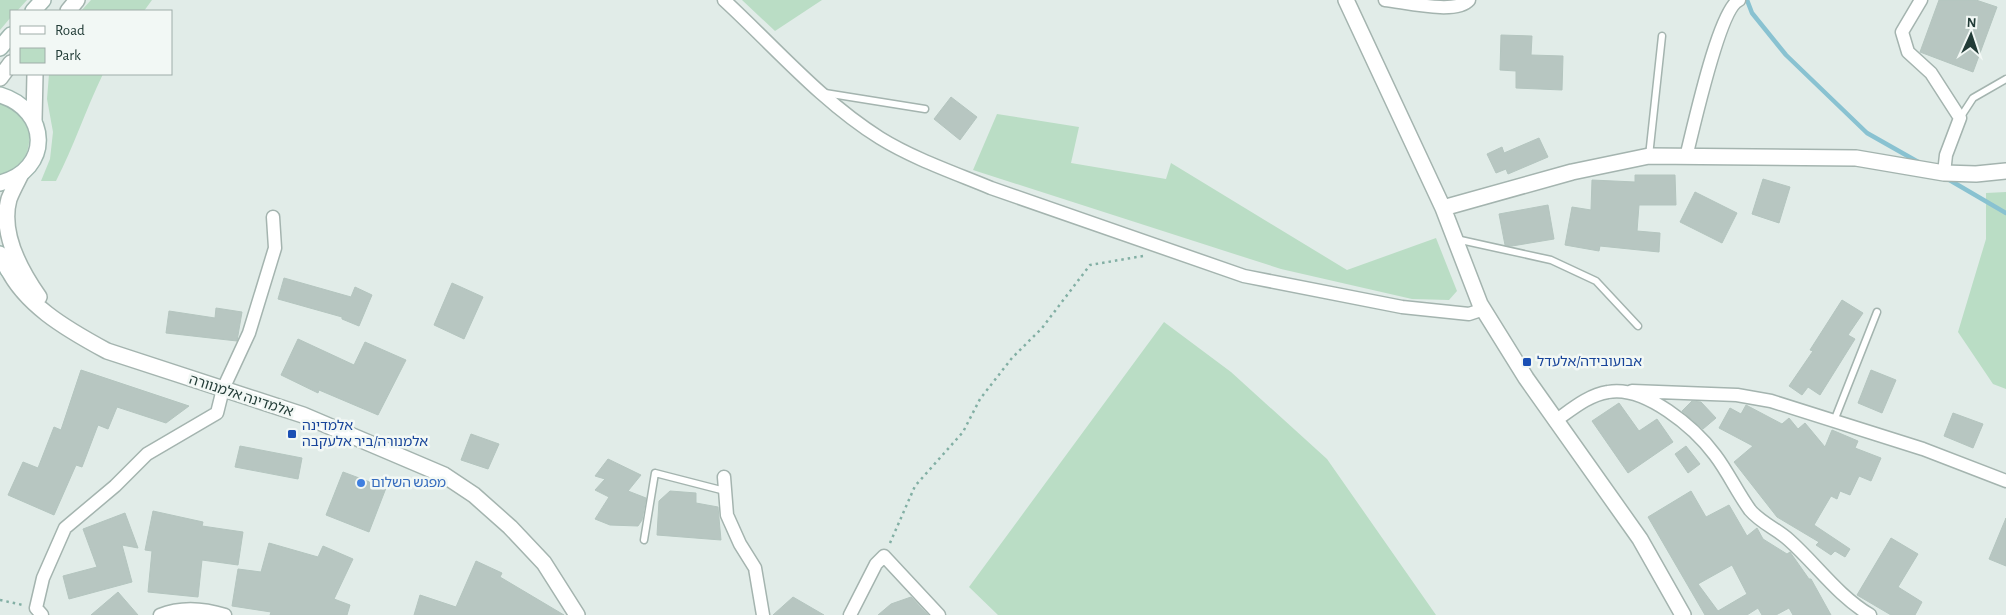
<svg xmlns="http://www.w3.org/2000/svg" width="2006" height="615" font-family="'Alegreya Sans','Noto Sans Hebrew',sans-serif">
<rect width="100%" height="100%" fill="#e1ece8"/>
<path fill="#baddc5" d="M0 0H27L17 11H11V17L0 30Z
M91 0H152L144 11H81Z
M742 0H822L775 31Z
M49 74H103C86 109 74 146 56 181H41L50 159 53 132 47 99Z
M0 104C38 106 40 168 0 174Z
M997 114 1079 127 1071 163 1166 179 1171 163 1347 270 1436 238 1457 291 1449 300 1412 299 1281 269 973 170Z
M2006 192V389L1993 384 1958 332 1986 239V193Z
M1164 322 1231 372 1327 459 1436 615H998L969 587Z"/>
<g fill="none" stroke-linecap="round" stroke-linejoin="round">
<path stroke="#89c2d1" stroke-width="4.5" d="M1747 0 1752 13 1786 55 1867 133 1920 163
M1946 178 2006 213"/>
</g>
<path fill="#b7c6c1" stroke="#b4c5bf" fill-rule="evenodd" d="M1939 0H1976L1997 7 1973 72 1920 52Z
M1501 35 1532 36 1531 55 1563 56 1562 90 1516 88V71L1500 70Z
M951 97 977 117 960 140 934 119Z
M1539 138 1548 157 1508 174 1506 169 1496 173 1487 154 1502 147 1504 153Z
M1635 175H1675L1676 205H1639L1637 231 1660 233 1659 252 1600 246 1599 251 1565 245 1572 207 1591 210 1592 180 1635 182Z
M1763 179 1790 187 1779 223 1752 214Z
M1695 192 1737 213 1722 243 1680 222Z
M1548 205 1554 239 1512 246 1505 245 1499 214Z
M284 278 351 297 355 287 372 295 359 326 342 319V317L278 299Z
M452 283 483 297 464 339 434 325Z
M1842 300 1863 313 1848 335 1855 339 1820 395 1808 387 1802 395 1789 386 1813 351 1810 350Z
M216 308 242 312 237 341 166 333 169 311 215 318Z
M298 339 354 365 365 342 406 360 378 415 319 390 318 393 281 375Z
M81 370 189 406 166 423 117 407 108 429 98 425 82 467 76 465 54 515 8 495 23 462 38 468 54 427 61 430Z
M1871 370 1896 380 1882 413 1858 403Z
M1692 401 1701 402 1716 418 1703 429 1682 411Z
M1619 403 1639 431 1657 419 1673 442 1628 473 1592 421Z
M1746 405 1782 424 1789 418 1798 429 1805 423 1825 447 1832 430 1858 441 1855 448 1881 458 1871 481 1859 476 1850 495 1840 491 1837 499 1831 496 1814 525 1850 549 1845 557 1835 551 1831 555 1816 545 1819 542 1777 517 1734 462 1753 446 1719 428 1730 408 1741 414Z
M1953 413 1983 424 1973 448 1944 436Z
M471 434 499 444 488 469 461 460Z
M240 446 302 458 298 479 235 467Z
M1686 446 1700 464 1688 473 1675 454Z
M608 459 641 475 628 491 646 498 642 520 638 526 610 525 595 519 609 497 595 490 605 479 595 476Z
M343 472 386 488 369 532 326 515Z
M670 491 696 493V503L718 507 721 540 657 535 659 501Z
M1691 491 1706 517 1729 505 1747 536 1757 528 1763 539 1787 554 1790 552 1809 579H1811L1831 615H1793L1789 608 1776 615H1762L1758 608 1747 615H1705L1648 517ZM1732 565 1747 594 1718 611 1698 584Z
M153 511 203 522 202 526 243 532 238 565 202 560 198 597 148 592 152 551 145 550Z
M125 513 138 548 122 545 132 582 69 599 63 576 97 567 83 529Z
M2006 518V566L1989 559Z
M1891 538 1918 554 1898 587 1922 602 1915 615H1891L1857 595Z
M269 543 318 557 323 546 353 559 334 599 350 605 347 615H270L271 612 232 606 238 569 261 572Z
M476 561 502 573 500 577 564 615H414L420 595 456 607Z
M118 592 138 615H91Z
M793 597 824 615H773Z
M911 597 928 615H878L891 604Z"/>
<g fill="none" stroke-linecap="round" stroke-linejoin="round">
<g stroke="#a4b4af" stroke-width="9">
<path id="service" d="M825 93 925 109
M1960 118 1973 98 2006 79
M1649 156 1662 36
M1456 239 1551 260 1596 281 1638 326
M1834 421 1877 312
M644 540 655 473 725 491"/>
</g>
<g stroke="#a4b4af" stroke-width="15">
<path id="minor" d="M724 0C775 47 821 101 880 138 914 159 955 173 991 188L1244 276 1402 307 1469 314 1484 309
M1385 0C1405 2 1456 15 1469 0
M1921 0 1902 32 1908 52 1931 73 1960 118 1946 155 1944 173
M1686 157C1693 130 1719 9 1739 0
M1632 391 1737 395 1771 401 1923 449 2006 481
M1555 421C1571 410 1588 395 1608 392 1645 385 1695 428 1715 455 1728 472 1737 492 1750 510 1761 523 1777 529 1789 540 1817 565 1837 595 1870 615
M724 477 727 515 740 544 755 568 763 615
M42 615 36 608 43 578 65 528 115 486 147 454 217 413 223 389 249 333 275 248 273 217
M160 615C182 606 203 608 225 615
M850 615 876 564 884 556 939 615"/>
</g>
<g stroke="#a4b4af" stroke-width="18">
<path id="tertiary" d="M1346 0 1443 208 1480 304 1526 378 1640 539 1683 615
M68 11 77 0
M0 78 11 63
M34 120 35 74
M21 174C17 182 12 191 9 199 0 232 20 270 39 297
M1443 208 1572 172 1649 156 1856 158 1944 173 1976 174 2006 171
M4 260C20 303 68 330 107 351L303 415 444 475 474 495 510 527 544 563 577 615"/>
</g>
<g stroke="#a0b7b0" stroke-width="18">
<path id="secondary" d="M33 11 43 0
M0 48 11 35
M0 95C50 110 52 170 0 183
M0 254 8 270"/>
</g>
<path stroke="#82afa4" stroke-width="2.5" stroke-dasharray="2.5 4" stroke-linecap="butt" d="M890 543 915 486 963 432 980 399 1012 358 1042 328 1090 265 1143 256
M0 600 23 605"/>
<use href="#service" stroke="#fff" stroke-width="6"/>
<use href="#minor" stroke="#fff" stroke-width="12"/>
<use href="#tertiary" stroke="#fff" stroke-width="15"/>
<use href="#secondary" stroke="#fff" stroke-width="15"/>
</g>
<g fill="#1a4fb4" stroke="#f2f8f5" stroke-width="2">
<rect x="1522" y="357" width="10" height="10" rx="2.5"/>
<rect x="287" y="429" width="10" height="10" rx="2.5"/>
</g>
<circle fill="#3f7fe0" stroke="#f2f8f5" stroke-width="2" cx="361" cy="483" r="5"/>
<g text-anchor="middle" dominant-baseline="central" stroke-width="5" stroke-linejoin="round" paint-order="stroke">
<g font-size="14" fill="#164399" stroke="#f2f8f5" text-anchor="start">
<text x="1537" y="362">אבועובידה/אלעדל</text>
<text x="302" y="426">אלמדינה<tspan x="302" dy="16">אלמנורה/ביר אלעקבה</tspan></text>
</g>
<g font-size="14" fill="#223c37" stroke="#f2f8f5">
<text transform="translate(241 396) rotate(18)">אלמדינה אלמנוורה</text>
</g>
<g font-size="14" fill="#366cbe" stroke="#f2f8f5" text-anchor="start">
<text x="371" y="483">מפגש השלום</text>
</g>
</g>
<rect x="10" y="10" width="162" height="65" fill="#f2f8f5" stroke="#9fada9"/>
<rect x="20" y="26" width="25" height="8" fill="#ffffff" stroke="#9fada9"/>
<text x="55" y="35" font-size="15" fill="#223c37">Road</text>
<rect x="20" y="48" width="25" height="15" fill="#baddc5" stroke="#9fada9"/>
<text x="55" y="60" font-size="15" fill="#223c37">Park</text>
<g transform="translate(1971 35) rotate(3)" stroke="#f2f8f5" stroke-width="4" paint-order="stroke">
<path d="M0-4L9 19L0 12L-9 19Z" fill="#223c37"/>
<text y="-8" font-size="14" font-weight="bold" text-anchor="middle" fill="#223c37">N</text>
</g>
</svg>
